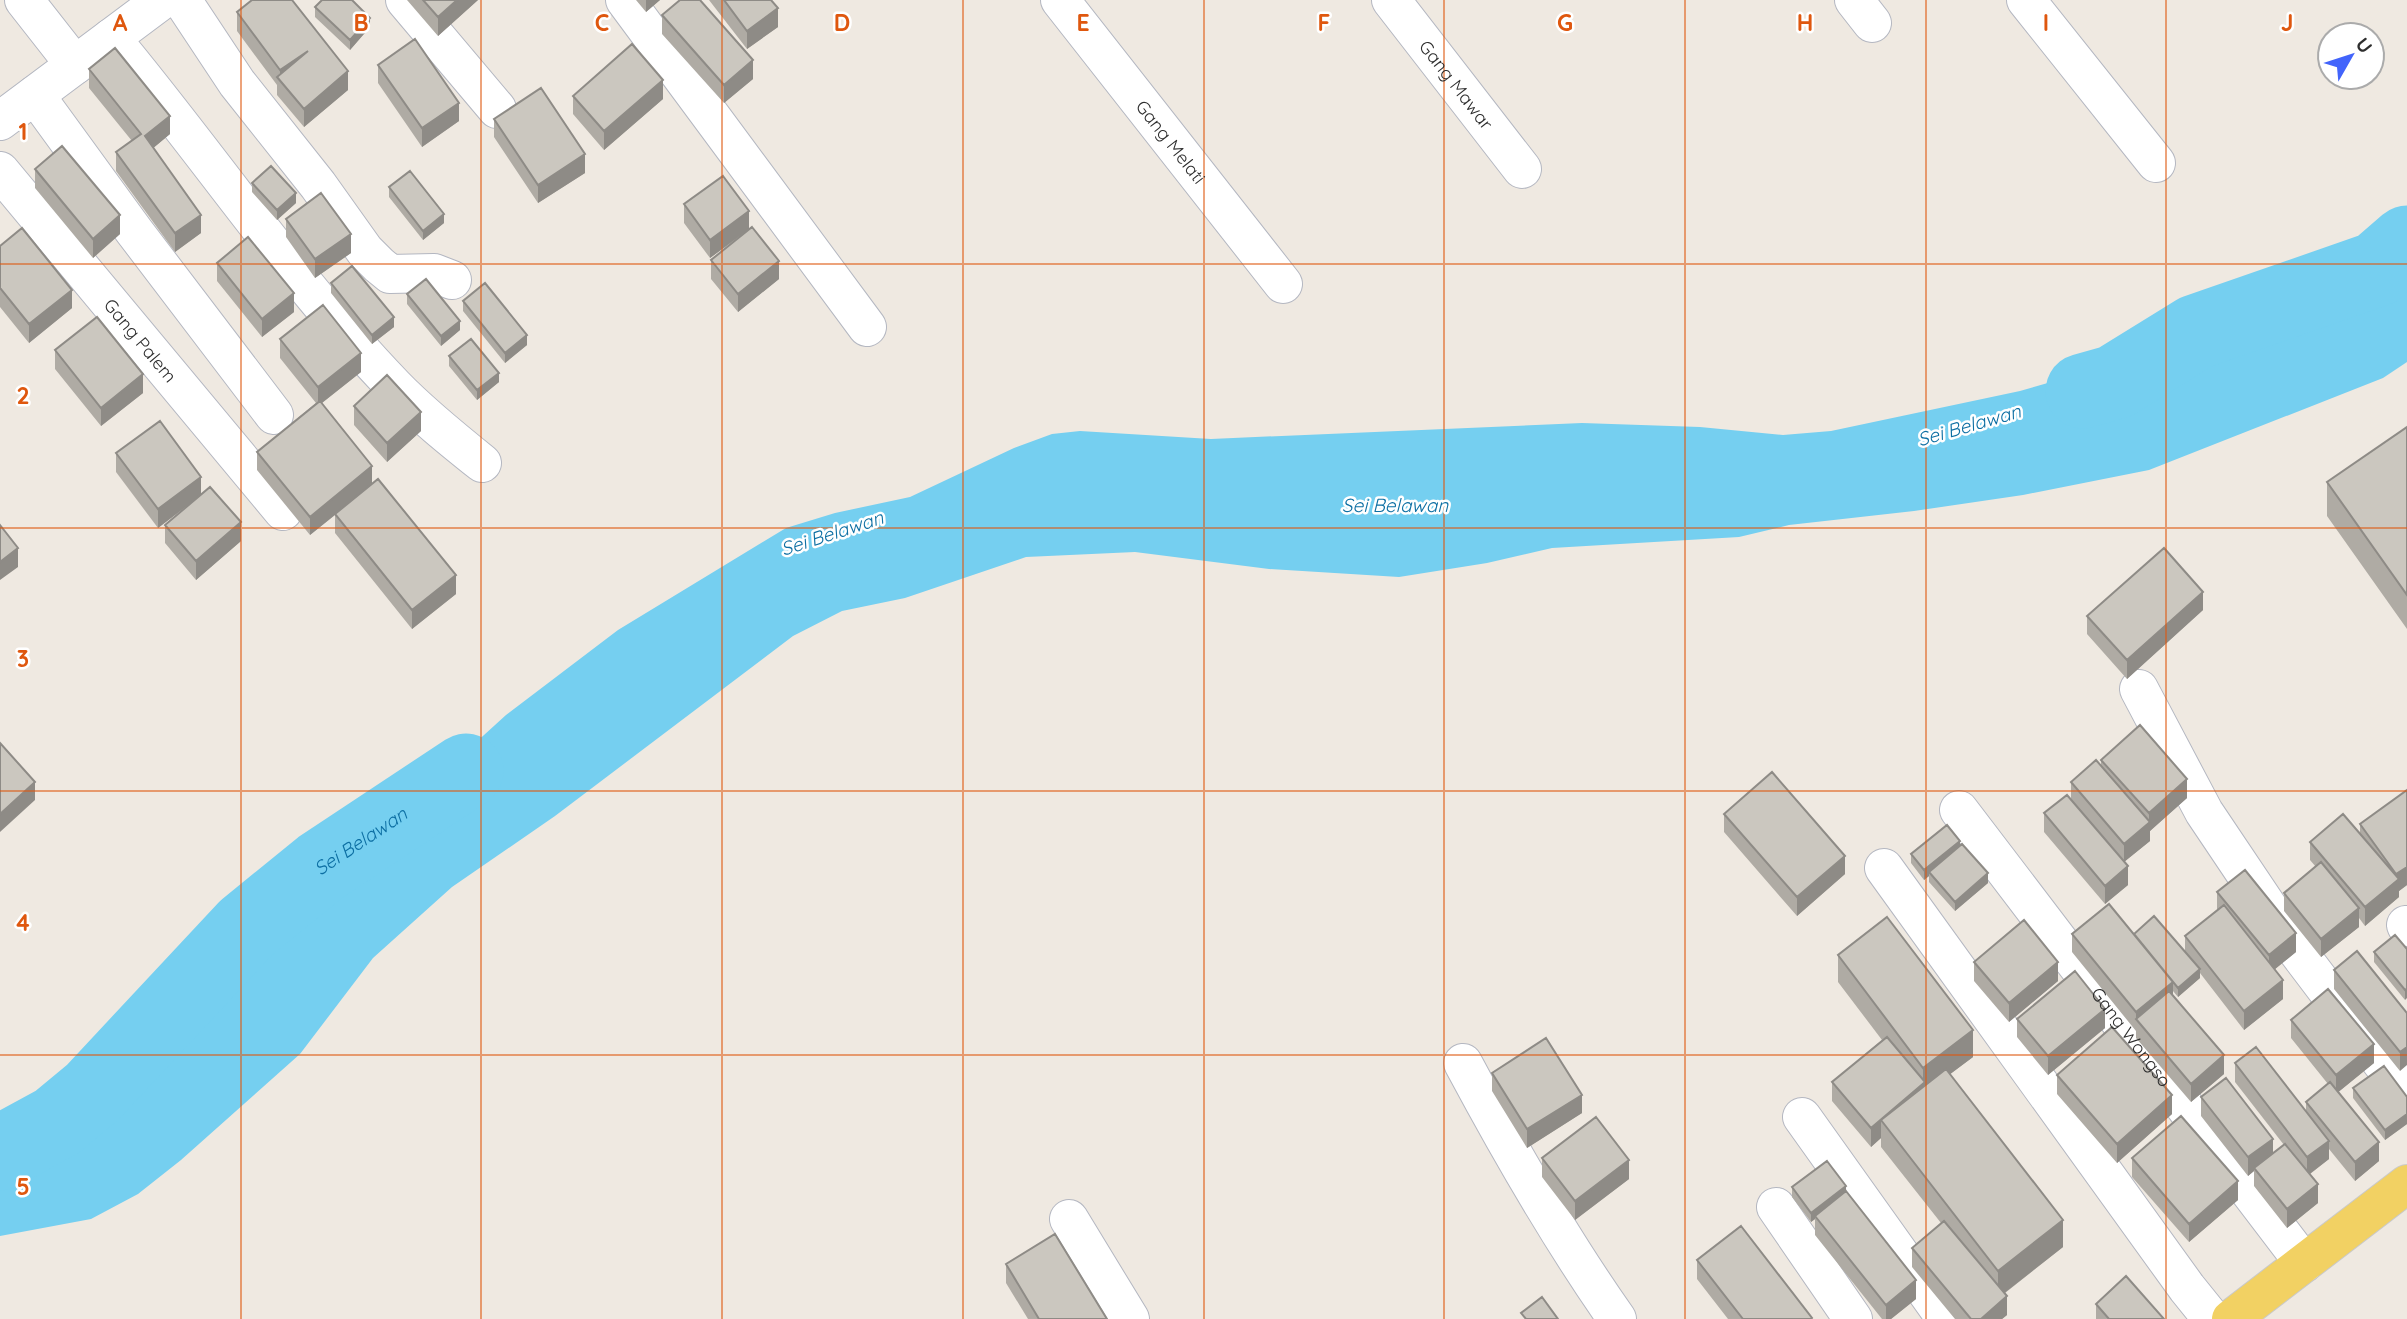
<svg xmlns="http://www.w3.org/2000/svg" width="2407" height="1319" font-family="Quicksand,sans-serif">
<rect width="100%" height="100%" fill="#efe9e1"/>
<path fill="#75cff0" d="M2407 223V362L2383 378 2149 470 2023 495 1914 511 1789 525 1739 537 1552 548 1487 563 1399 577 1269 569 1135 552 1026 557 905 598 842 611 793 636 555 816 452 887 373 958 300 1054 181 1160 138 1194 91 1219 0 1236V1151L103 1074 166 1012 406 806 506 715 618 630 786 528 835 513 910 497 1014 448 1052 434 1080 431 1211 439 1582 423 1700 427 1783 435 1831 431 2020 391 2142 356 2283 309 2356 263Z"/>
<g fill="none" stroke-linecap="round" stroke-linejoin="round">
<g stroke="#75cff0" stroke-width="75">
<path d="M2083 391 2115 382 2196 332 2377 269 2407 243"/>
<path id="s1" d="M0 1153 57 1122 92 1093 246 928 321 867 466 771"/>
</g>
<g stroke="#b4b7c1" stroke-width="40">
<g id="street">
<path d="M24 0 75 65"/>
<path d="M182 0 237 83 318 185 365 251 379 265 390 274 434 273 452 280"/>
<path d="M405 0 497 109"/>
<path d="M625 0 867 327"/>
<path id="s2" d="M1060 0 1283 284"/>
<path id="s3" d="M1391 0 1522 169"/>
<path d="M1854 0 1872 23"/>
<path d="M2026 0 2156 163"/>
<path d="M111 38C207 153 290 278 394 386 421 414 452 439 482 463"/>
<path d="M35 95 134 231 274 415"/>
<path id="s4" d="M0 171 283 511"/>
<path d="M2139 689 2204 812 2298 952 2407 1096"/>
<path id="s5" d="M1959 810 2304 1263"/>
<path d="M1884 868 2187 1288 2212 1319"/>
<path d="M2406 925 2407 927"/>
<path d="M1463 1063C1510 1151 1560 1238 1617 1319"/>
<path d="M1802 1117 1946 1319"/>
<path d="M1776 1207 1853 1319"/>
<path d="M1069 1219 1130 1319"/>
</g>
</g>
<g stroke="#b4b7c1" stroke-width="40">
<path id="secondary" d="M0 121 162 0"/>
</g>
<g stroke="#c9c9c9" stroke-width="40">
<path id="primary" d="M2231 1319 2407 1184"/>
</g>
<use href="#street" stroke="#fff" stroke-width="38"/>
<use href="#secondary" stroke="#fff" stroke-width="38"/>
<use href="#primary" stroke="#f2d163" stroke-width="38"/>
</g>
<path fill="#afaba4" d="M407 0H478L438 36Z
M636 0H660L646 12Z
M709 0H771L778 27 747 49Z
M315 7 370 27 350 50 315 17Z
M237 12 348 90 304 127 277 95V85L237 31Z
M662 15 753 79 724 103 662 34Z
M378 65 459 121 422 147 378 83Z
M89 69 170 134 153 148 201 233 175 252 116 171V152L132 141 89 88Z
M573 96 663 99 604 150 573 114Z
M494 119 585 173 538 203 494 137Z
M35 169 120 234 93 258 35 188Z
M252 183 296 203 277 220 252 192Z
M389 187 444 223 423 240 389 197Z
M684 204 749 229 779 279 738 312 711 279V260L742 235 710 258 684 223Z
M286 219 351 253 315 278 286 237Z
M0 246 72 308 29 343 0 307Z
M217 263 294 312 262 337 217 281Z
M331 283 394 327 372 344 331 293Z
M407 294 460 330 441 346 407 304Z
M463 301 527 345 505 363 463 311Z
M280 339 361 372 322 403 372 484 456 594 412 629 335 533V515L310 535 257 470V452L316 403 280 358Z
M55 350 143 393 101 426 55 369Z
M449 356 499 382 477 400 449 366Z
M354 406 421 431 387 462 354 425Z
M2407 427V629L2327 516V482Z
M116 453 201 494 241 541 196 580 165 543V525L191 503 158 528 116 472Z
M2203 610 2127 679 2087 634V616Z
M2101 760 2187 798 2150 831V841L2124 862 2128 885 2105 904 2044 832V813L2071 800V782L2101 765Z
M2407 790V885L2399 891V897L2365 926 2359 918V927L2321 957 2284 911V893L2316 867 2310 860V842L2360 834V824Z
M1724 814 1845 874 1797 916 1724 832Z
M1960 846 1988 883 1955 911 1929 882V876L1924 880 1911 863V854Z
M2217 892 2296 952 2275 969 2283 999 2244 1030 2200 973V978L2178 997 2173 991V995L2224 1074 2191 1102 2136 1038V1030V1031L2072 952V934H2134L2185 951V936L2217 910Z
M2407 949 2405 1000 2374 962V952Z
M1838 955 1973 1057 1950 1074 2063 1247 2005 1293 2007 1315 2002 1319H1955L1912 1267V1248L1941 1223 1881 1147V1138L1871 1147 1832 1101V1082L1882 1040 1838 982Z
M1974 962 2058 981 2009 1022 1974 981Z
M2334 970 2407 1013 2400 1071 2334 989Z
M2017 1019 2105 1028 2048 1075 2017 1037Z
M2291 1020 2374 1063 2338 1092 2379 1161 2355 1181 2329 1149V1159L2310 1174 2318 1203 2287 1228 2254 1186V1171L2248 1176 2201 1116V1097L2273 1153 2284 1145 2235 1082V1063L2306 1111V1102L2328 1084 2291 1038Z
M1492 1073 1582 1113 1527 1148 1492 1091Z
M2057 1075 2172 1114 2117 1163 2057 1094Z
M2353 1088 2407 1097V1124L2385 1140 2353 1098Z
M1542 1158 1629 1179 1575 1220 1542 1177Z
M2132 1158 2238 1200 2189 1242 2132 1177Z
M1792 1187 1846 1192 1916 1299 1891 1319H1882L1815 1235V1219L1811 1222 1792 1197Z
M1697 1260 1812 1319H1728L1697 1279Z
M1006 1264 1107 1319H1028L1006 1283Z
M2096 1304 2164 1319H2096Z"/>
<path fill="#8e8b86" d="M457 0H478L438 36V17Z
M646 0H660L646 12Z
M778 8V27L747 49V31Z
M370 18V27L350 50V40Z
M308 51 280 80V70Z
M753 60V79L724 103V85Z
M348 71V90L304 127V109Z
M663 80V99L604 150V131Z
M459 103V121L422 147V128Z
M170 116V134L145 155V136Z
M585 154V173L538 203V185Z
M296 193V203L277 220V210Z
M749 211V229L710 258V240Z
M444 214V223L423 240V231Z
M120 215V234L93 258V239Z
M201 215V233L175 252V233Z
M351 234V253L315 278V259Z
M779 261V279L738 312V294Z
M72 290V308L29 343V324Z
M294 293V312L262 337V319Z
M394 317V327L372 344V335Z
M460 321V330L441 346V336Z
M527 335V345L505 363V353Z
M361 353V372L318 406V387Z
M499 373V382L477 400V390Z
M143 374V393L101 426V408Z
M421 412V431L387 462V443Z
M372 466V485L310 535V517Z
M201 477V495L158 528V509Z
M241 522V541L196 580V561Z
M18 548V567L0 580V562Z
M456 575V594L412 629V610Z
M2203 592V610L2127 679V660Z
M2187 779V798L2150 831V841L2124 862V844L2149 822V813Z
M35 782V800L0 832V814Z
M1960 841V851L1929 872V876L1924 880V870Z
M1845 856V874L1797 916V897Z
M2128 866V885L2105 904V886Z
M2407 867V885L2399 891V897L2365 926V907L2396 874Z
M1988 873V883L1955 911V902Z
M2359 908V927L2321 957V939Z
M2296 933V952L2269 974V955Z
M2058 962V981L2009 1022V1003Z
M2200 969V978L2178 997V988Z
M2283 980V999L2244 1030V1011Z
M2173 982V1001L2136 1019V1031V1012Z
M2407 989V998L2405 1000V990Z
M2105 1009V1028L2048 1075V1056Z
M1973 1030V1057L1925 1093 1881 1120V1138L1871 1147V1128L1923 1084V1068Z
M2374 1044V1063L2336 1094V1075Z
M2407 1047V1065L2400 1071V1052Z
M2224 1055V1074L2191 1102V1084Z
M1582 1095V1113L1527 1148V1129Z
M2172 1095V1114L2117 1163V1144Z
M2407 1114V1124L2385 1140V1130Z
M2273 1139V1157L2254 1168V1171L2248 1176V1157Z
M2329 1141V1159L2307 1176V1157Z
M2379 1142V1161L2355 1181V1162Z
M1629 1160V1179L1575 1220V1201Z
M2238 1181V1200L2189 1242V1224Z
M2318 1184V1203L2287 1228V1209Z
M1846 1186V1196L1815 1216V1219L1811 1222V1213Z
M2063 1220V1247L1998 1298V1271Z
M1916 1280V1299L1891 1319H1886V1305Z
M2007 1296V1315L2002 1319H1981Z"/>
<path fill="#cbc7bf" stroke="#8e8b86" stroke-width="2" d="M252 0H292L348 71 304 109 277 77 308 51 280 70 237 12Z
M322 0H352L370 18 350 40 315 7Z
M423 0H457L438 17Z
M680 0H700L753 60 724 85 662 15Z
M724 0H771L778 8 747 31Z
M415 39 459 103 422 128 378 65Z
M632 44 663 80 604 131 573 96Z
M115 48 170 116 145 136 201 215 175 233 116 152 141 134 89 69Z
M541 88 585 154 538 185 494 119Z
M62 146 120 215 93 239 35 169Z
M271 166 296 193 277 210 252 183Z
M410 171 444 214 423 231 389 187Z
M723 176 749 211 710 240 684 204Z
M321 193 351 234 315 259 286 219Z
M752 227 779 261 738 294 711 260Z
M22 228 72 290 29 324 0 288V246Z
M248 237 294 293 262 319 217 263Z
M352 266 394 317 372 335 331 283Z
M426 279 460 321 441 336 407 294Z
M485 283 527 335 505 353 463 301Z
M323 305 361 353 318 387 280 339Z
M97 317 143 374 101 408 55 350Z
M471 339 499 373 477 390 449 356Z
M387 375 421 412 387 443 354 406Z
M320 401 372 466 310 517 257 452Z
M160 421 201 477 158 509 116 453Z
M2407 427V595L2327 482Z
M378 479 456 575 412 610 335 514Z
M210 487 241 522 196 561 165 525Z
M0 525 18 548 0 562Z
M2164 548 2203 592 2127 660 2087 616Z
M2140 725 2187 779 2149 813 2101 760Z
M0 743 35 782 0 814Z
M2096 760 2150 822 2124 844 2071 782Z
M1772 772 1845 856 1797 897 1724 814Z
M2407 790V867L2396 874 2360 824Z
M2067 795 2128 866 2105 886 2044 813Z
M2343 814 2399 879 2365 907 2310 842Z
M1947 825 1960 841 1924 870 1911 854Z
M1962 844 1988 873 1955 902 1929 872Z
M2321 862 2359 908 2321 939 2284 893Z
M2245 870 2296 933 2269 955 2217 892Z
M2109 904 2173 982 2136 1012 2072 934Z
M2224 905 2283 980 2244 1011 2185 936Z
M2154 916 2200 969 2178 988 2134 934Z
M1887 917 1973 1030 1923 1068 1838 955Z
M2024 920 2058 962 2009 1003 1974 962Z
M2395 935 2407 949V989L2405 990 2374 952Z
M2357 951 2407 1013V1047L2400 1052 2334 970Z
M2075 971 2105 1009 2048 1056 2017 1019Z
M2328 989 2374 1044 2336 1075 2291 1020Z
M2169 991 2224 1055 2191 1084 2136 1019Z
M2112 1027 2172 1095 2117 1144 2057 1075Z
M1887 1037 1925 1082 1871 1128 1832 1082Z
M1546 1038 1582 1095 1527 1129 1492 1073Z
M2256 1047 2329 1141 2307 1157 2235 1063Z
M2384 1066 2407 1097V1114L2385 1130 2353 1088Z
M1946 1069 2063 1220 1998 1271 1881 1120Z
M2226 1078 2273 1139 2248 1157 2201 1097Z
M2330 1082 2379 1142 2355 1162 2306 1102Z
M2181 1116 2238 1181 2189 1224 2132 1158Z
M1596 1117 1629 1160 1575 1201 1542 1158Z
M2285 1144 2318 1184 2287 1209 2254 1168Z
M1827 1161 1846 1186 1811 1213 1792 1187Z
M1846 1191 1916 1280 1886 1305 1815 1216Z
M1944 1221 2007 1296 1981 1319H1971L1912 1248Z
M1741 1226 1812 1318 1811 1319H1743L1697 1260Z
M1055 1234 1107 1319H1039L1006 1264Z
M2126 1276 2164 1319H2109L2096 1304Z
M1542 1297 1558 1319H1526L1521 1313Z"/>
<path fill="none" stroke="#df570e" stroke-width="2" stroke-opacity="0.55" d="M241 0V1319M481 0V1319M722 0V1319M963 0V1319M1204 0V1319M1444 0V1319M1685 0V1319M1926 0V1319M2166 0V1319M0 264H2407M0 528H2407M0 791H2407M0 1055H2407"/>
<g text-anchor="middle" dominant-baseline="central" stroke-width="5" stroke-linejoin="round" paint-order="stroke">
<g font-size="18" fill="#2e2e2e" stroke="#fff">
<text stroke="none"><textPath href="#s3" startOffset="107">Gang Mawar</textPath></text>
<text stroke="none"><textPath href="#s2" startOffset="180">Gang Melati</textPath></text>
<text stroke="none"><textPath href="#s4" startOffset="220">Gang Palem</textPath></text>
<text stroke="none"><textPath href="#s5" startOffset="285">Gang Wongso</textPath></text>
</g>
<g font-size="19" font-style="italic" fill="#0d6fa3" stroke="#fff">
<text transform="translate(1969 425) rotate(-16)">Sei Belawan</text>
<text x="1395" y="505">Sei Belawan</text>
<text transform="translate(832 533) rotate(-18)">Sei Belawan</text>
<text stroke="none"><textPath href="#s1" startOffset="480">Sei Belawan</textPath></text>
</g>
</g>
<g font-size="23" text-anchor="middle" font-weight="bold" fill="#df570e" stroke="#fff" stroke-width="5" stroke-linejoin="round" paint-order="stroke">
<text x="120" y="31">A</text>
<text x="361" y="31">B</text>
<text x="602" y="31">C</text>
<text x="842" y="31">D</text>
<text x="1083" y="31">E</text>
<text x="1324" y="31">F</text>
<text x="1565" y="31">G</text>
<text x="1805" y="31">H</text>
<text x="2046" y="31">I</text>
<text x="2287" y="31">J</text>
<text x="23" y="140">1</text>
<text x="23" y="404">2</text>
<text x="23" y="667">3</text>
<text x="23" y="931">4</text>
<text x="23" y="1195">5</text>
</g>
<g transform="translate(2351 56) rotate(51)"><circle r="33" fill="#ffffff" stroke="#ababab" stroke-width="2"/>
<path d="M0-5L12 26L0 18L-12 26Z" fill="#4264fb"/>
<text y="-10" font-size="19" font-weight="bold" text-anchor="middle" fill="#2e2e2e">U</text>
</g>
</svg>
